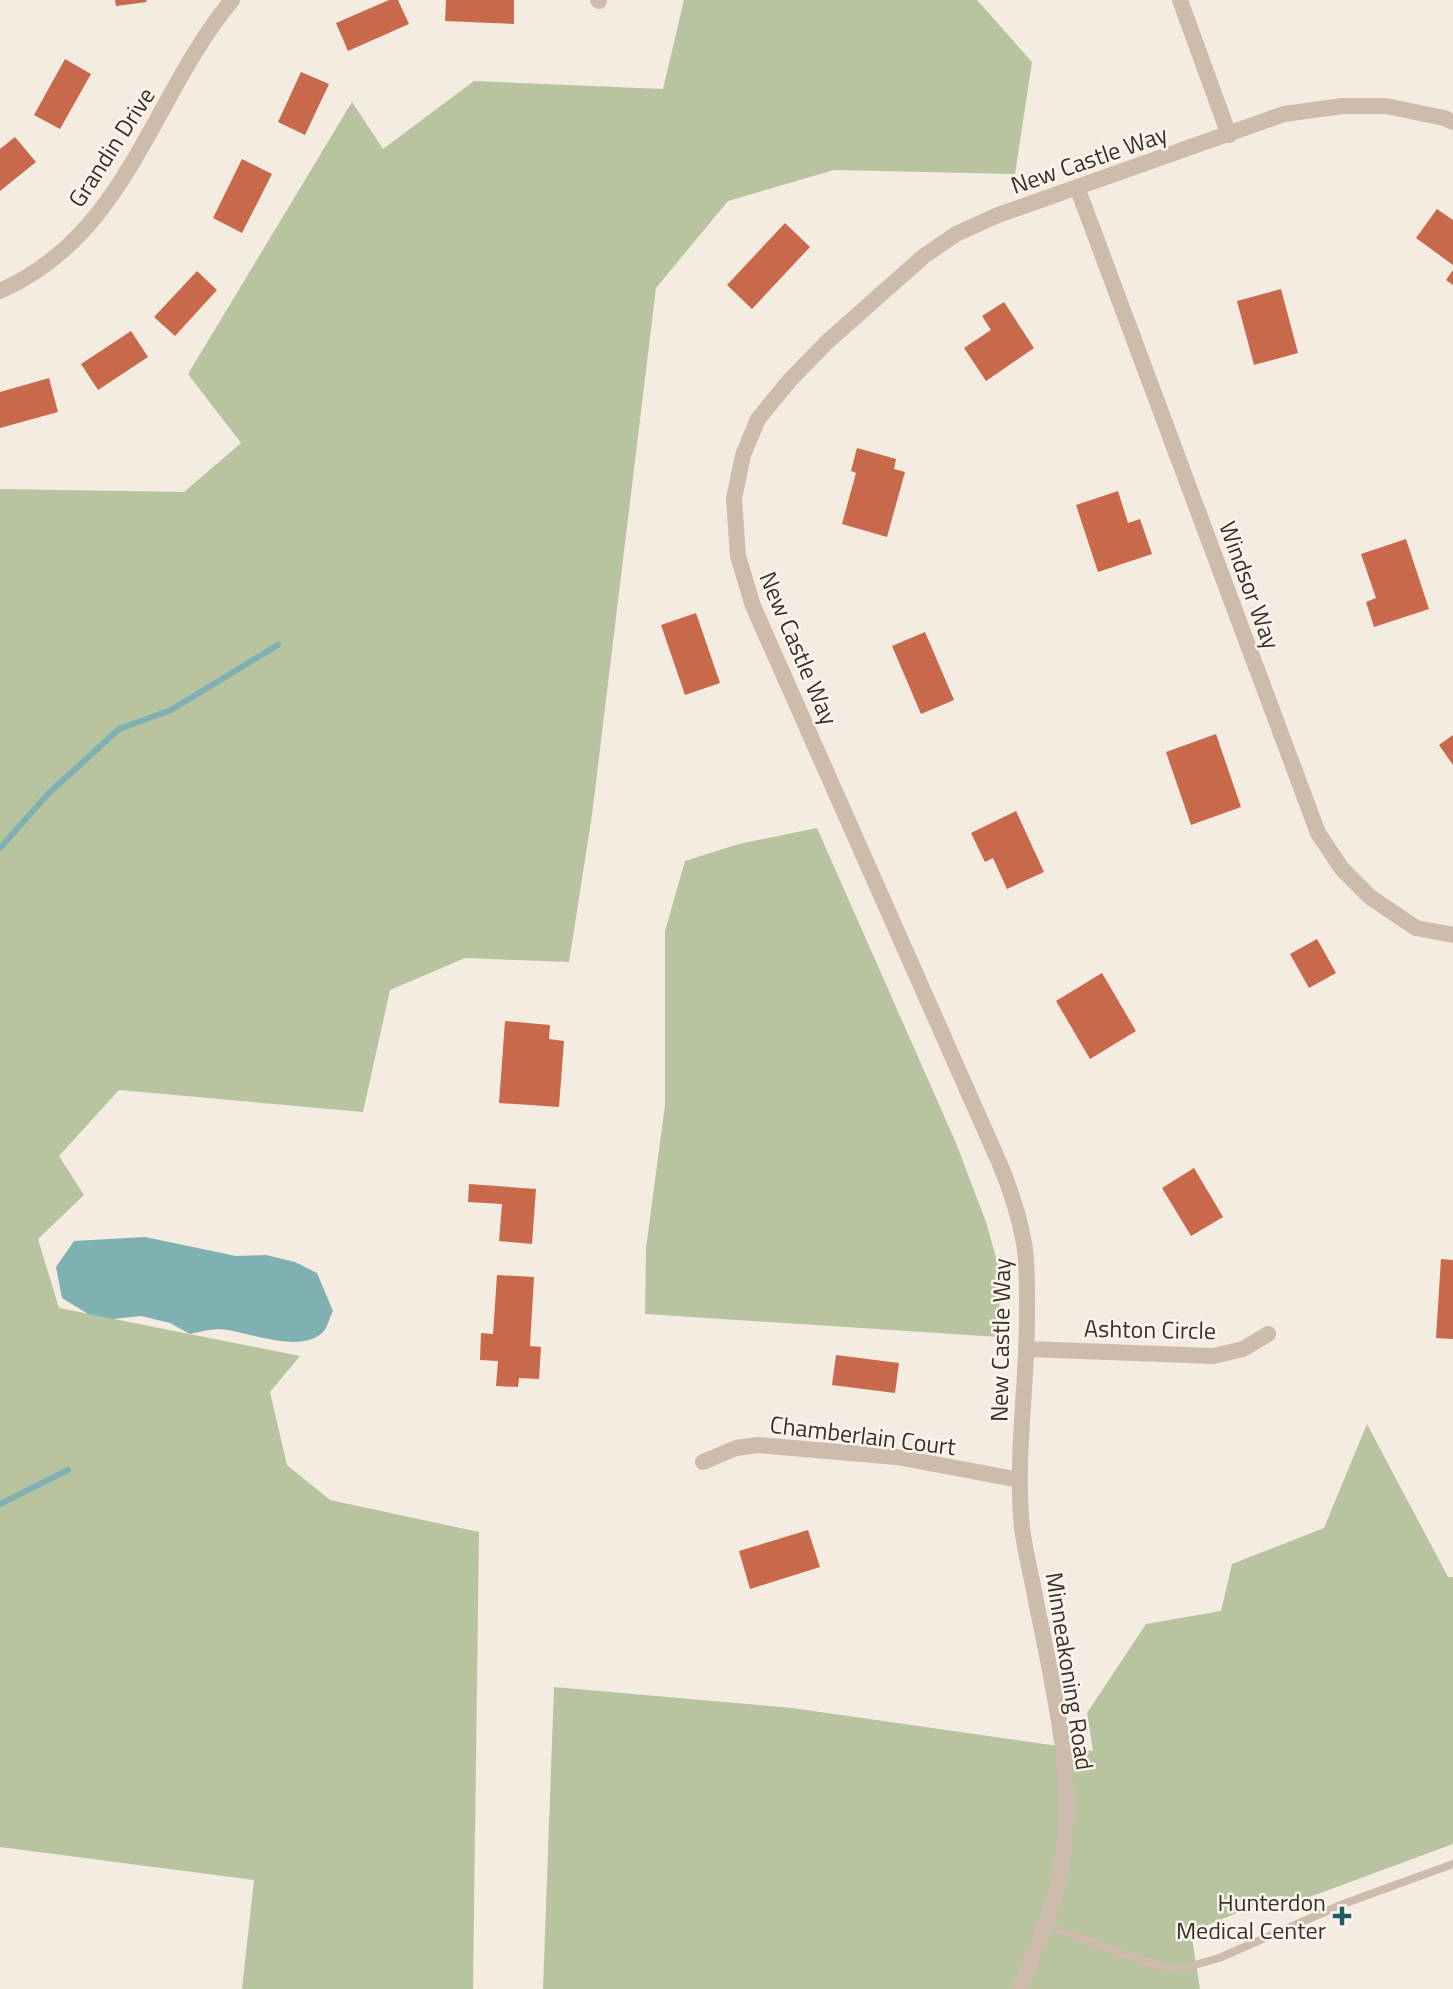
<svg xmlns="http://www.w3.org/2000/svg" width="1453" height="1989" font-family="'Titillium Web',sans-serif">
<rect width="100%" height="100%" fill="#f4ebe1"/>
<path fill="#b8c4a0" d="M684 0H977L1032 62 1015 174 834 170 728 201 656 288 592 815 569 962 465 958 390 990 363 1112 119 1090 59 1156 84 1195 38 1239 59 1308 300 1356 270 1392 287 1465 330 1500 479 1532 473 1989H242L254 1880 0 1847V489L184 492 241 443 188 374 352 102 383 149 474 81 663 89Z
M817 828 956 1143 986 1222 1000 1271 999 1337 645 1314 646 1248 665 1105V931L685 861 739 844Z
M1367 1424 1448 1577H1453V1844L1304 1899 1278 1896 1191 1932 1200 1989H543L554 1687 792 1708 1093 1751 1087 1713 1146 1624 1221 1611 1232 1564 1324 1528Z"/>
<path fill="#7fb0b2" d="M145 1237 236 1256 266 1255 295 1262 317 1273 333 1311C330 1316 328 1326 324 1331 304 1354 253 1334 228 1330 215 1328 204 1331 190 1334L170 1323 141 1316 113 1319 88 1314 62 1298 56 1267 74 1241Z"/>
<g fill="none" stroke-linecap="round" stroke-linejoin="round">
<path stroke="#7fb0b2" stroke-width="6" d="M0 848 48 794 119 729 171 710 278 645
M0 1504 68 1470"/>
</g>
<path fill="#c8694b" d="M115 0H146L147 2 116 6Z
M389 0H398L409 24 348 51 336 23Z
M446 0H514V24L445 21Z
M65 59 91 74 60 129 34 115Z
M301 72 329 84 305 135 278 122Z
M15 137 36 162 0 191V149Z
M242 159 272 174 242 233 213 218Z
M1437 209 1453 220V265L1416 238Z
M785 223 810 247 752 309 727 285Z
M1453 270V285L1446 280Z
M197 271 217 290 175 336 154 317Z
M1281 289 1298 353 1254 365 1237 301Z
M1004 302 1034 348 986 381 964 348 991 330 982 316Z
M131 331 148 357 98 390 81 364Z
M49 378 58 412 0 428V392Z
M857 448 896 459 894 469 905 472 887 537 842 524 856 473 851 471Z
M1118 491 1128 523 1140 519 1152 554 1098 572 1076 505Z
M1406 539 1429 609 1374 627 1366 602 1376 598 1361 554Z
M696 613 720 683 685 695 661 625Z
M925 632 954 700 921 714 892 646Z
M1216 734 1241 807 1191 825 1166 752Z
M1453 735V765L1439 745Z
M1016 811 1044 872 1007 889 993 858 985 862 971 833Z
M1317 939 1336 973 1309 988 1290 954Z
M1102 973 1136 1031 1090 1059 1056 1001Z
M505 1021 550 1025 549 1039 564 1041 559 1107 499 1103Z
M1194 1168 1223 1217 1191 1236 1162 1188Z
M469 1184 536 1189 532 1244 499 1241 502 1204 468 1202Z
M1441 1259 1453 1260V1339L1436 1338Z
M497 1275 534 1277 530 1346 541 1347 539 1379 519 1378 518 1387 496 1386 498 1361 480 1360 481 1333 493 1334Z
M836 1355 899 1363 895 1393 832 1385Z
M808 1530 820 1567 750 1589 739 1551Z"/>
<g fill="none" stroke-linecap="round" stroke-linejoin="round">
<path stroke="#cdbbac" stroke-width="8" d="M1046 1925 1143 1961 1167 1968 1188 1967 1219 1958 1343 1904 1453 1864"/>
<path stroke="#cdbbac" stroke-width="16" d="M598 0 599 1
M1180 0 1229 135
M1077 187 1318 833 1342 869 1370 897 1416 928 1453 935
M0 291C127 235 151 98 232 0
M1027 1349 1214 1356 1243 1349 1268 1334
M703 1462 736 1448 758 1445 897 1457 1020 1480
M1019 1989C1035 1951 1052 1914 1060 1874 1078 1781 1053 1688 1035 1596 1031 1574 1025 1551 1022 1528 1015 1458 1027 1387 1027 1317 1027 1292 1028 1267 1024 1243 1019 1215 1010 1188 999 1162L753 606 738 556 734 499 743 455 758 419 790 380 827 342 924 256 956 234 998 215 1284 114 1343 106H1386L1444 118 1453 122"/>
</g>
<path fill="#1f5a5e" stroke="#fbf5ee" stroke-width="2.5" d="M1338.5 1905.5h7v7h7v7h-7v7h-7v-7h-7v-7h7z"/>
<g text-anchor="middle" dominant-baseline="central" stroke-width="5" stroke-linejoin="round" paint-order="stroke">
<g font-size="24" fill="#3b302b" stroke="#fbf5ee">
<text transform="translate(111 147) rotate(-57)">Grandin Drive</text>
<text transform="translate(1089 159) rotate(-19)">New Castle Way</text>
<text transform="translate(1250 585) rotate(70)">Windsor Way</text>
<text transform="translate(799 648) rotate(67)">New Castle Way</text>
<text transform="translate(1150 1329) rotate(1)">Ashton Circle</text>
<text transform="translate(1000 1340) rotate(-89)">New Castle Way</text>
<text transform="translate(863 1435) rotate(7)">Chamberlain Court</text>
<text transform="translate(1070 1671) rotate(81)">Minneakoning Road</text>
</g>
<g font-size="24" fill="#3b302b" stroke="#fbf5ee" text-anchor="end">
<text x="1326" y="1902">Hunterdon<tspan x="1326" dy="28">Medical Center</tspan></text>
</g>
</g>
</svg>
